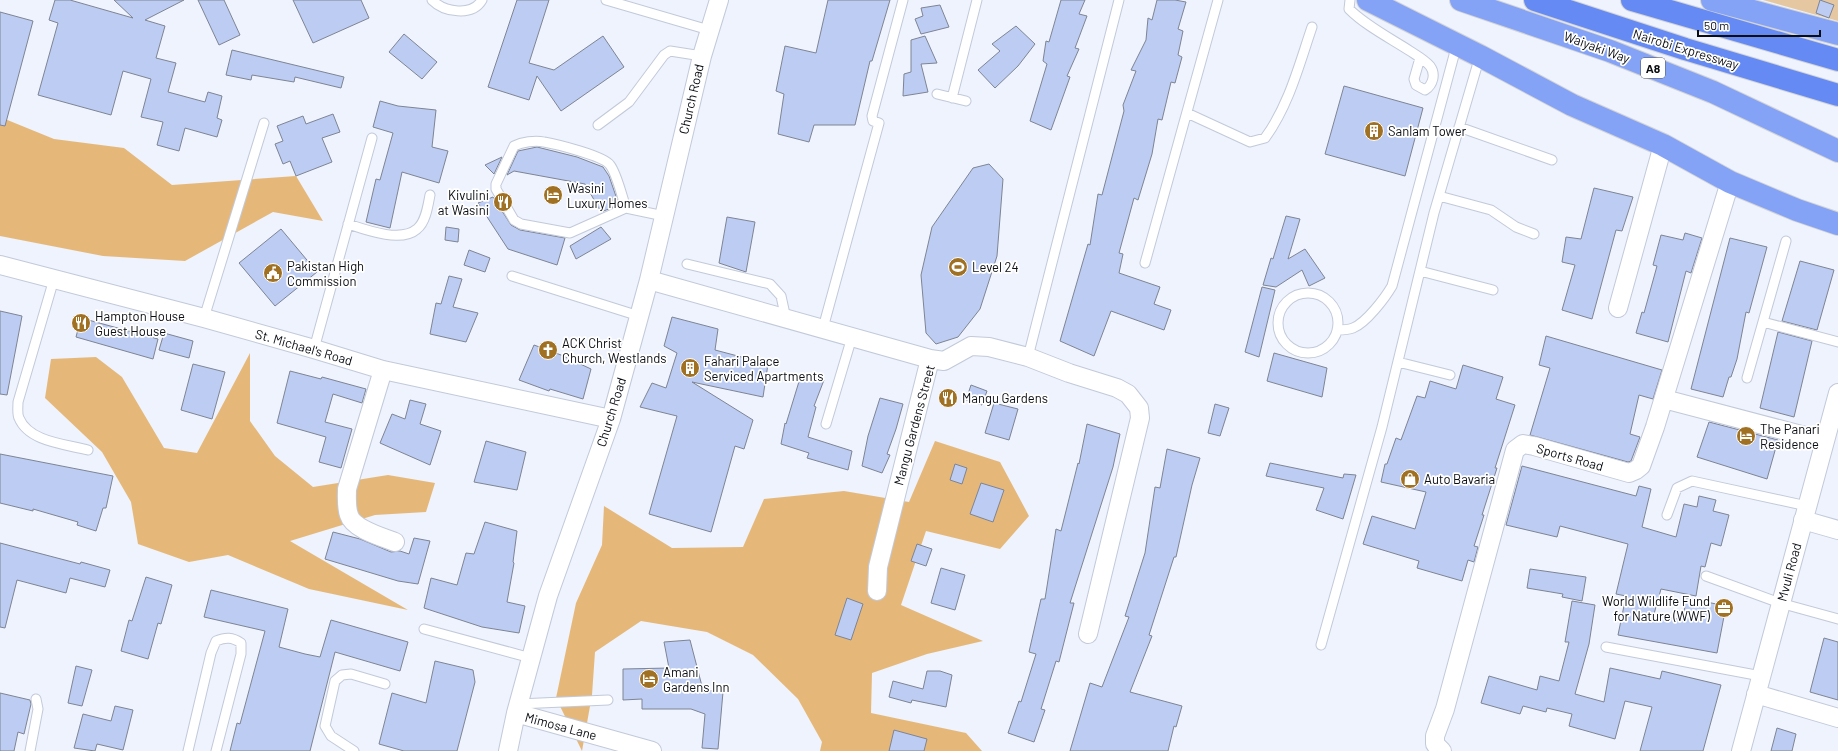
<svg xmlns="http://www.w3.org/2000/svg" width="1838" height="751" font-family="Barlow,sans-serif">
<rect width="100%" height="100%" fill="#eef3fd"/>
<path fill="#e5c8a1" d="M1763 0H1838V21Z"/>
<path fill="#e5b87a" d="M0 117 54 139 124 148 172 185 296 176 323 221 273 212 185 261 103 256 0 236Z
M250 353V421L275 456 313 487 388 475 435 483 426 512 375 515 290 541 408 610 309 589 228 555 189 562 138 544 131 502 102 452 45 398 51 359 96 357 122 377 164 448 197 453Z
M935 441 1000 462 1029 516 1000 549 926 531 901 605 983 641 927 654 872 673 871 713 966 733 982 751H820L822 742 798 699 753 655 707 632 641 621 595 652 592 695 582 751 556 698 576 603 602 545 604 506 672 548 743 547 764 499 844 491 909 502Z"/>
<path fill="#bcccf3" stroke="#7e8493" d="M55 0H70L133 18 114 0H184L145 20 165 26 156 58 176 63 168 92 205 102 208 92 222 96 217 118 222 120 217 137 185 128 179 151 157 145 163 122 141 117 151 79 123 71 111 115 38 95 58 23 49 20Z
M198 0H224L240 35 219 45Z
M293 0H361L369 18 313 43Z
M517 0H549L529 63 554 70 603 36 624 67 561 111 537 76 529 100 488 87Z
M828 0H890L872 61H870L855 125H814L809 142 778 134 784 94 776 91 785 46 816 53Z
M1061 0H1085L1079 14 1087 16 1075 48 1079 49 1067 76 1070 77 1051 130 1030 121 1047 64 1043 61 1046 41 1049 42Z
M1157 0H1175L1186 2 1178 29 1183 31 1178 55 1182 57 1175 83 1171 82 1162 120 1158 119 1152 154 1138 200 1134 198 1119 253 1123 254 1119 273 1160 287 1154 304 1171 310 1164 330 1111 311 1094 356 1060 341 1088 244 1090 245 1098 194 1102 195 1124 111 1123 105 1136 71 1131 70 1146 40 1148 18 1152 20Z
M1820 0 1834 5 1829 18 1816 13Z
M940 5 949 27 921 34 915 19 923 16 921 8Z
M0 12 33 21 5 126 0 125Z
M1016 26 1035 44 1018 66 995 88 978 70 1000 51 992 44Z
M404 34 437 62 422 79 389 52Z
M925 36 937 63 921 64 928 92 903 96 904 74 911 72V40Z
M232 50 344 77 341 88 295 77 294 82 252 75 251 80 226 75Z
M1344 86 1423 108 1405 176 1325 154Z
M380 101 398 106 436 110 432 147 448 151 439 183 402 172 390 228 366 222 376 179 380 180 393 133 373 127Z
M333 114 340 132 322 138 332 162 296 176 290 161 283 164 275 144 283 141 277 126 303 116 306 124Z
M537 147 577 157 603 167 609 176 619 205 601 212 585 184 514 171 507 175 518 151Z
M502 157 494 174 485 165Z
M989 164 1003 179 997 256 980 309 958 337 936 344 926 333 921 275 932 227 973 168Z
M1594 188 1633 197 1622 231 1616 230 1592 319 1562 310 1575 265 1562 262 1566 237 1581 239Z
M493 197 511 225 520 230 565 238 557 265 508 249 478 203Z
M1286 216 1300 219 1288 259 1305 249 1325 278 1309 286 1302 270 1276 287 1263 285 1271 258 1273 259Z
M727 217 755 222 746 272 719 263Z
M446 227 459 229 458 242 445 240Z
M601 227 611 239 576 259 570 246Z
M281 229 317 272 275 306 239 263Z
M1685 233 1702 238 1691 273 1686 271 1668 342 1636 333 1642 312 1644 313 1657 266 1653 265 1661 235 1683 240Z
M1730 238 1767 247 1749 313 1746 312 1737 359 1731 377H1729L1723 397 1691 389Z
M469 250 490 258 485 272 464 265Z
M1800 261 1834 270 1817 330 1782 321Z
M449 276 462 279 453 307 478 313 466 342 430 334 436 303 441 304Z
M1262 287 1275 290 1259 357 1245 352Z
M0 311 22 316 7 395 0 394Z
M672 317 718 329 715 350 768 364 763 397 692 382 753 420 744 449 735 446 711 532 649 514 677 416 640 407 652 383 666 388 677 353 664 346Z
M81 318 158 339 153 359 76 337Z
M1778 332 1812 341 1794 417 1760 408Z
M164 333 193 341 189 358 159 350Z
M1546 336 1662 370 1653 399 1639 395 1630 434 1640 437 1631 461 1628 462 1530 435 1550 368 1539 365Z
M534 345 561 355 591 369 583 399 550 389 549 391 519 380Z
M1274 353 1327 368 1322 397 1267 381Z
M193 364 225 372 212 419 181 410Z
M1463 365 1503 377 1496 399 1515 405 1495 468H1497L1482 515H1484L1474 546 1478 547 1474 562 1468 560 1462 581 1417 568 1419 561 1363 544 1372 516 1415 529 1426 492 1381 482 1385 464H1387L1396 438 1401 440 1417 396 1425 398 1430 381 1456 389Z
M290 371 321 379 322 377 366 389 362 403 333 394 325 422 352 429 341 468 319 462 326 437 277 423Z
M801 375 824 380 814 406 816 407 808 437 852 451 848 470 807 458 809 453 781 444 785 423 786 424Z
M971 385 987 391 982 405 966 400Z
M880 398 903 404 896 429 887 454 890 455 882 473 862 466 868 436Z
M410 400 426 404 420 424 441 431 430 465 380 443 392 414 405 419Z
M994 403 1018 409 1009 440 985 433Z
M1215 404 1229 408 1220 436 1208 433Z
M1709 422 1778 440 1767 479 1697 457Z
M1087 424 1120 434 1113 467 1070 603H1074L1059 662 1056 661 1041 709 1045 710 1034 742 1008 733 1019 701 1021 702 1036 654 1029 652 1041 599H1045L1056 529 1061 531 1078 463 1079 464Z
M486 441 526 452 517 490 474 482Z
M1167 449 1200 458 1192 485 1176 557H1174L1149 635 1152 636 1130 692 1182 706 1176 727 1174 726 1168 751H1070L1090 683 1102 687 1129 617 1125 616 1145 553 1155 487 1160 488Z
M0 454 113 476 106 508H103L96 531 77 525 78 522 33 509V511L0 503Z
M1270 463 1343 478 1344 474 1356 475 1343 519 1316 510 1324 488 1266 476Z
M955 464 967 468 962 484 950 480Z
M1522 466 1636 496 1639 486 1651 489 1642 527 1676 537 1684 504 1697 507 1699 496 1716 500 1713 511 1729 515 1721 546 1711 543 1705 567 1701 566 1696 596 1661 589 1654 614 1682 620 1687 598 1726 606 1717 653 1618 635 1626 596 1616 594 1628 544 1560 526 1557 537 1506 525Z
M981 483 1004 490 993 522 970 514Z
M485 522 517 531 513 562 514 563 507 602 525 606 519 633 482 627 424 608 431 578 457 585 466 553 474 554Z
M333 532 360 539 391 552 400 551 409 554 414 538 430 541 418 584 398 581 325 559Z
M0 543 80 564 81 562 110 570 105 587 70 578 66 593 17 580 5 628 0 627Z
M917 544 932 549 926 566 911 561Z
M941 568 965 575 955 610 931 603Z
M1530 569 1586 577 1582 601 1562 597 1563 594 1527 588Z
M146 577 172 585 161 624 158 623 148 659 121 651 129 620 132 621Z
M211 590 288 609 279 647 305 654 320 657 331 620 408 642 400 671 335 652 310 751H230L237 723 240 724 265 631 204 617Z
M847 598 863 604 851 640 835 635Z
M1572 601 1595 605 1589 644 1575 694 1604 702 1610 668 1660 679 1662 671 1721 685 1703 751H1640L1652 707 1625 701 1615 739 1569 726 1572 714 1547 708 1546 712 1523 706 1520 714 1481 703 1489 676 1537 690 1540 676 1559 681 1569 642H1565Z
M1824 638 1838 642V700L1810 692Z
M690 640 703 690 723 692 718 749 702 748 705 714 691 709H642V699L623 700V669L669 668 664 642Z
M435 661 473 670 475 682 457 751H404L379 744 392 693 426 703Z
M76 666 92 670 82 706 68 703Z
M927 671H940L952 675 946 707 912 700 911 703 889 697 893 681 923 689Z
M0 693 30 700 31 704 24 734 18 732 14 751H0Z
M115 706 133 710 123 750 97 744 95 751 74 748 83 714 111 721Z
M1777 728 1796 734 1792 751H1771Z
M894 730 927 739 924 751H889Z"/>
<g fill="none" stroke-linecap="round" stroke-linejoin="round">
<g stroke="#c2c9d9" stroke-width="11">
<path id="service" d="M432 0C444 12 472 17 482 0
M606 0 709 30
M1350 0 1349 9C1366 26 1390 38 1410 51 1416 55 1425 60 1430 66 1436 74 1433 85 1425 90L1416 85 1414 79 1420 58
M937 94 966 101
M952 98 977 0
M1187 113 1250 142 1265 138C1289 105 1299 65 1312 27
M598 125 629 102 664 55 670 51 702 56
M1459 127 1552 160
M1439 196 1491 210 1516 227 1534 234
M626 208C622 197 617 174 610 165 604 156 556 144 544 142 535 140 522 142 514 146L496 184V189L514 220 521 224 570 233 626 208 664 216
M348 224C366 230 401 243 417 229 426 222 428 205 430 195
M1145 263 1218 0
M687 264 770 284 781 296 786 319
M1420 271 1493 290
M512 276 639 316
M54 279 18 402C18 407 17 414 19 418 29 442 65 444 88 450
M1278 323a30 30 0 1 1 60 0a30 30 0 1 1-60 0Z
M204 318 264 123
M1763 322 1838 342
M823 328 879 123 873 121 872 116 903 0
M1337 330C1343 330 1348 330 1353 328 1366 323 1385 298 1392 286L1457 44
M314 349 372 138
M1028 357 1119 0
M1398 362 1450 375
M1747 378 1786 241
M826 424 852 337
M1667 515 1677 488 1692 481 1807 506
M1706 576 1780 603 1838 619
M424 629 531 658
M1321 645 1382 427 1434 213 1480 56
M1606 647 1761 676
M518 704 608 700
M30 751 38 709 36 699
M188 751 211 653 216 641C226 637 232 637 241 643V654L216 751
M354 751 331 736 325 726 335 681 342 675 351 674 385 684"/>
</g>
<g stroke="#c2c9d9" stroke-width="20">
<path id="minor" d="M0 265 204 318 314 349 383 370 611 419
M649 280 930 359
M1618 308 1663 145
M383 370 347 489C347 497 346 507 349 515 353 529 382 537 395 542
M1664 399 1824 441
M1803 520 1838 530
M877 591 878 567 930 359 944 361 971 346 989 347 1028 357 1069 373 1117 388 1128 394 1139 408 1140 418 1088 634
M1756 694 1838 718
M516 713 652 751
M508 751 516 713 548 596 611 419 649 280 702 56 719 0
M1442 751 1435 744V736L1445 709 1515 450 1523 444 1534 446 1629 473 1636 470 1641 466 1655 427 1730 182
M1741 751 1838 393"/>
</g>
<g stroke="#d3d3d4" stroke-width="24">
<path id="trunk" d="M1368 0 1480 56 1572 105 1663 145 1730 182 1797 210 1838 224
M1461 0 1610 51 1713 92 1838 151
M1712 0 1838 34"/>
</g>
<g stroke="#d3d3d4" stroke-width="24">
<path id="motorway" d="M1535 0 1685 49 1838 95
M1632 0 1838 60"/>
</g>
<use href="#service" stroke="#fff" stroke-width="9"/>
<use href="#minor" stroke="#fff" stroke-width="18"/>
<use href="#trunk" stroke="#84a2f6" stroke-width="22"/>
<use href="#motorway" stroke="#658af3" stroke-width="22"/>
</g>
<defs>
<g id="building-disc" transform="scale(1)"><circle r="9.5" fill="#a07023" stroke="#fff"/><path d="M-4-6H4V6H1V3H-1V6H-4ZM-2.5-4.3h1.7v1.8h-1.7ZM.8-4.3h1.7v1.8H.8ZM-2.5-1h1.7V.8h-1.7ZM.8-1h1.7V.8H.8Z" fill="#fff"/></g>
<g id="hotel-disc" transform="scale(1)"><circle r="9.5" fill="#a07023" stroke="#fff"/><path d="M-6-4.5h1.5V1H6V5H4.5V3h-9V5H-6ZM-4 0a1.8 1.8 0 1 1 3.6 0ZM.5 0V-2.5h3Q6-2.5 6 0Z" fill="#fff"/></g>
<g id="restaurant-disc" transform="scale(1)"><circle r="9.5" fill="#a07023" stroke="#fff"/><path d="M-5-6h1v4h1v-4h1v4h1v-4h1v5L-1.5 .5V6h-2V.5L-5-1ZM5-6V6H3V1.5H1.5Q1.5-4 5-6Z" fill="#fff"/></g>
<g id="stadium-disc" transform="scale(1)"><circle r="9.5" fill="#a07023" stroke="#fff"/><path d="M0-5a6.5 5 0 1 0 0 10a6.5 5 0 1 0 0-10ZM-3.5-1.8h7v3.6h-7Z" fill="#fff"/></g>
<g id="civic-disc" transform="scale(1)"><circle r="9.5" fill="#a07023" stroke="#fff"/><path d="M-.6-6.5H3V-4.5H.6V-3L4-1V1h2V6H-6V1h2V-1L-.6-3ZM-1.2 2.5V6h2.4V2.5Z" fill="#fff"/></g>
<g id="church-disc" transform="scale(1)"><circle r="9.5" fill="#a07023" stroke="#fff"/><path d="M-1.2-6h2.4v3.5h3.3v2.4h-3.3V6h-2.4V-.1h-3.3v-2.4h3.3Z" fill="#fff"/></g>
<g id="shop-disc" transform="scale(1)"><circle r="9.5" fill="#a07023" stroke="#fff"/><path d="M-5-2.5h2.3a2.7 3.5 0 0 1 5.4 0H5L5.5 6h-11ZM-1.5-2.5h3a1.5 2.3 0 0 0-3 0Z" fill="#fff"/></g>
<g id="office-disc" transform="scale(1)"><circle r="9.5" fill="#a07023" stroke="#fff"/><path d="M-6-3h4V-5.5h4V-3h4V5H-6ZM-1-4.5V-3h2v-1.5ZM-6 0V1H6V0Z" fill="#fff"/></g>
</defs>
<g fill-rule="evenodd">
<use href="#building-disc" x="1374" y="131"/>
<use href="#hotel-disc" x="553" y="195"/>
<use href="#restaurant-disc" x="503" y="202"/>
<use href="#stadium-disc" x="958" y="267"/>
<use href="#civic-disc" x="273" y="273"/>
<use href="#restaurant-disc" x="81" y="323"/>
<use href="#church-disc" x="548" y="350"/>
<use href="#building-disc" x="690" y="368"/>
<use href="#restaurant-disc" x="948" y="398"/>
<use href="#hotel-disc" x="1746" y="436"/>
<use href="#shop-disc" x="1410" y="479"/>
<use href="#office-disc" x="1724" y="608"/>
<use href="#hotel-disc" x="649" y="679"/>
</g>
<g text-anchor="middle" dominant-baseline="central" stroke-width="3.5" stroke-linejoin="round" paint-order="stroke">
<rect fill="#fff" stroke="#545659" stroke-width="1" x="1641" y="58" width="24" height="20" rx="3"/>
<g font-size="12" font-weight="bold" fill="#0a0d12">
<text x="1653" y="68">A8</text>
</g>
<g font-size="13" fill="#0a0d12" stroke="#fff">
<text transform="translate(1597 47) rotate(20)">Waiyaki Way</text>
<text transform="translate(1686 49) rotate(17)">Nairobi Expressway</text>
<text transform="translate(691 99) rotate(-77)">Church Road</text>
<text transform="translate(304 347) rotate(16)">St. Michael's Road</text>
<text transform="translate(611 412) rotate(-73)">Church Road</text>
<text transform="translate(914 425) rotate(-75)">Mangu Gardens Street</text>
<text transform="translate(1570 457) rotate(16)">Sports Road</text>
<text transform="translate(1789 572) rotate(-75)">Mvuli Road</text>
<text transform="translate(561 726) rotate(15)">Mimosa Lane</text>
</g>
<g font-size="13" fill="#0a0d12" stroke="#fff" text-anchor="start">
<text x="1388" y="131">Sanlam Tower</text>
<text x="567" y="188">Wasini<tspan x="567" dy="15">Luxury Homes</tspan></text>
<text x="489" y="195" text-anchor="end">Kivulini<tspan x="489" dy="15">at Wasini</tspan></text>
<text x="287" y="266">Pakistan High<tspan x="287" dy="15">Commission</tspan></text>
<text x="972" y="267">Level 24</text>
<text x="95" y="316">Hampton House<tspan x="95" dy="15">Guest House</tspan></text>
<text x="562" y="343">ACK Christ<tspan x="562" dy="15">Church, Westlands</tspan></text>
<text x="704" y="361">Fahari Palace<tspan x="704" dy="15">Serviced Apartments</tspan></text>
<text x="962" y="398">Mangu Gardens</text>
<text x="1760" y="429">The Panari<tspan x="1760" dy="15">Residence</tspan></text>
<text x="1424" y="479">Auto Bavaria</text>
<text x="1710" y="601" text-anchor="end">World Wildlife Fund<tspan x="1710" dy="15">for Nature (WWF)</tspan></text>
<text x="663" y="672">Amani<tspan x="663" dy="15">Gardens Inn</tspan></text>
</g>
</g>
<path d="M1698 30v6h122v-6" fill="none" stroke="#0a0d12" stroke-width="2"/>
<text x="1704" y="30" font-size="12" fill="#0a0d12" stroke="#ffffff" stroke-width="3" paint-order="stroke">50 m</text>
</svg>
